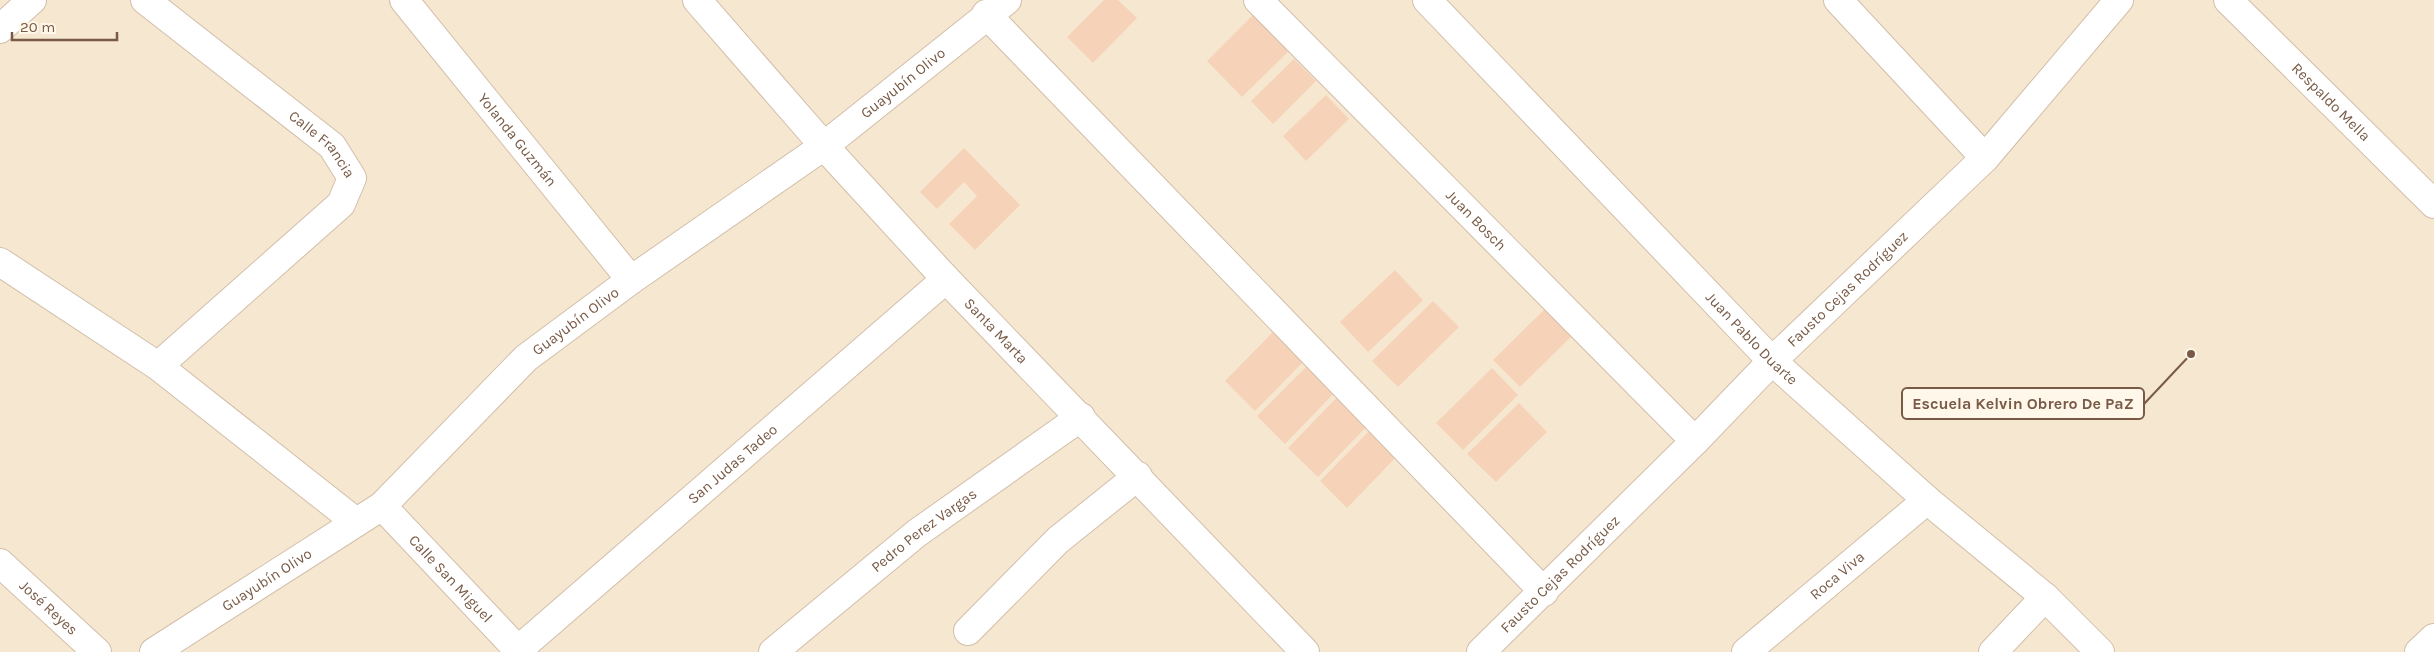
<svg xmlns="http://www.w3.org/2000/svg" width="2434" height="652" font-family="Karla,sans-serif">
<rect width="100%" height="100%" fill="#fef5e2"/>
<path fill="#f6e7d0" d="M0 0H2434V652H0Z"/>
<path fill="#f6d3b8" d="M1104 0H1118L1137 18 1093 63 1067 37Z
M1256 12 1292 48 1242 97 1207 61Z
M1294 59 1316 81 1273 124 1251 101Z
M1326 95 1349 119 1306 161 1283 136Z
M964 148 1020 205 975 250 949 224 977 196 964 182 937 209 920 192Z
M1395 270 1423 300 1368 352 1340 322Z
M1433 301 1459 327 1398 387 1372 361Z
M1551 303 1578 330 1520 387 1493 360Z
M1274 331 1305 360 1255 411 1225 381Z
M1309 364 1342 385 1285 444 1257 416Z
M1492 368 1518 395 1463 450 1436 423Z
M1343 391 1373 420 1318 477 1288 448Z
M1519 403 1547 432 1496 482 1467 454Z
M1376 424 1403 450 1347 508 1320 481Z"/>
<g fill="none" stroke-linecap="round" stroke-linejoin="round">
<g stroke="#d2beaa" stroke-width="30">
<g id="minor">
<path id="s1" d="M145 0 332 146 352 178 341 204 158 366"/>
<path id="s2" d="M404 0 631 280"/>
<path id="s3" d="M697 0 824 146 946 279 1305 652"/>
<path id="s4" d="M1258 0 1695 441"/>
<path id="s5" d="M1427 0 1772 361 1927 500 2045 597 2100 652"/>
<path d="M1838 0 1985 158"/>
<path id="s6" d="M2228 0 2434 204"/>
<path d="M986 14 1544 592"/>
<path d="M0 29 32 0"/>
<path d="M0 262 158 366 356 522"/>
<path id="s7" d="M382 506 520 652"/>
<path id="s8" d="M0 563 97 652"/>
<path d="M968 631 1058 540 1138 476"/>
<path id="s9" d="M518 650 946 279"/>
<path id="s10" d="M154 652 382 506 526 358 631 280 824 146 1007 0"/>
<path id="s11" d="M773 652 917 533 1081 417"/>
<path id="s12" d="M1481 652 1695 441 1772 361 1985 158 2119 0"/>
<path id="s13" d="M1746 652 1927 500"/>
<path d="M1993 652 2045 597"/>
<path d="M2419 652 2434 638"/>
</g>
</g>
<use href="#minor" stroke="#fff" stroke-width="28"/>
</g>
<g text-anchor="middle" dominant-baseline="central" stroke-width="4" stroke-linejoin="round" paint-order="stroke">
<g font-size="15" fill="#785a46" stroke="#fff8ea">
<text stroke="none"><textPath href="#s10" startOffset="944">Guayubín Olivo</textPath></text>
<text stroke="none"><textPath href="#s6" startOffset="145">Respaldo Mella</textPath></text>
<text stroke="none"><textPath href="#s2" startOffset="180">Yolanda Guzmán</textPath></text>
<text stroke="none"><textPath href="#s1" startOffset="229">Calle Francia</textPath></text>
<text stroke="none"><textPath href="#s4" startOffset="310">Juan Bosch</textPath></text>
<text stroke="none"><textPath href="#s12" startOffset="516">Fausto Cejas Rodríguez</textPath></text>
<text stroke="none"><textPath href="#s10" startOffset="539">Guayubín Olivo</textPath></text>
<text stroke="none"><textPath href="#s3" startOffset="446">Santa Marta</textPath></text>
<text stroke="none"><textPath href="#s5" startOffset="469">Juan Pablo Duarte</textPath></text>
<text stroke="none"><textPath href="#s9" startOffset="284">San Judas Tadeo</textPath></text>
<text stroke="none"><textPath href="#s11" startOffset="194">Pedro Perez Vargas</textPath></text>
<text stroke="none"><textPath href="#s12" startOffset="111">Fausto Cejas Rodríguez</textPath></text>
<text stroke="none"><textPath href="#s13" startOffset="119">Roca Viva</textPath></text>
<text stroke="none"><textPath href="#s7" startOffset="100">Calle San Miguel</textPath></text>
<text stroke="none"><textPath href="#s10" startOffset="134">Guayubín Olivo</textPath></text>
<text stroke="none"><textPath href="#s8" startOffset="66">José Reyes</textPath></text>
</g>
</g>
<path fill="none" stroke="#785a46" stroke-width="2" d="M2191 354L2144 404"/>
<circle fill="#785a46" stroke="#fff8ea" stroke-width="2" cx="2191" cy="354" r="5"/>
<rect fill="#fff8ea" stroke="#785a46" stroke-width="2" x="1902" y="388" width="242" height="31" rx="5"/>
<g font-size="16" text-anchor="middle" font-weight="bold" fill="#785a46">
<text x="2023" y="409">Escuela Kelvin Obrero De PaZ</text>
</g>
<path d="M12 32v8h105v-8" fill="none" stroke="#785a46" stroke-width="2.5"/>
<text x="20" y="32" font-size="15" fill="#785a46" stroke="#fff8ea" stroke-width="4" paint-order="stroke">20 m</text>
</svg>
